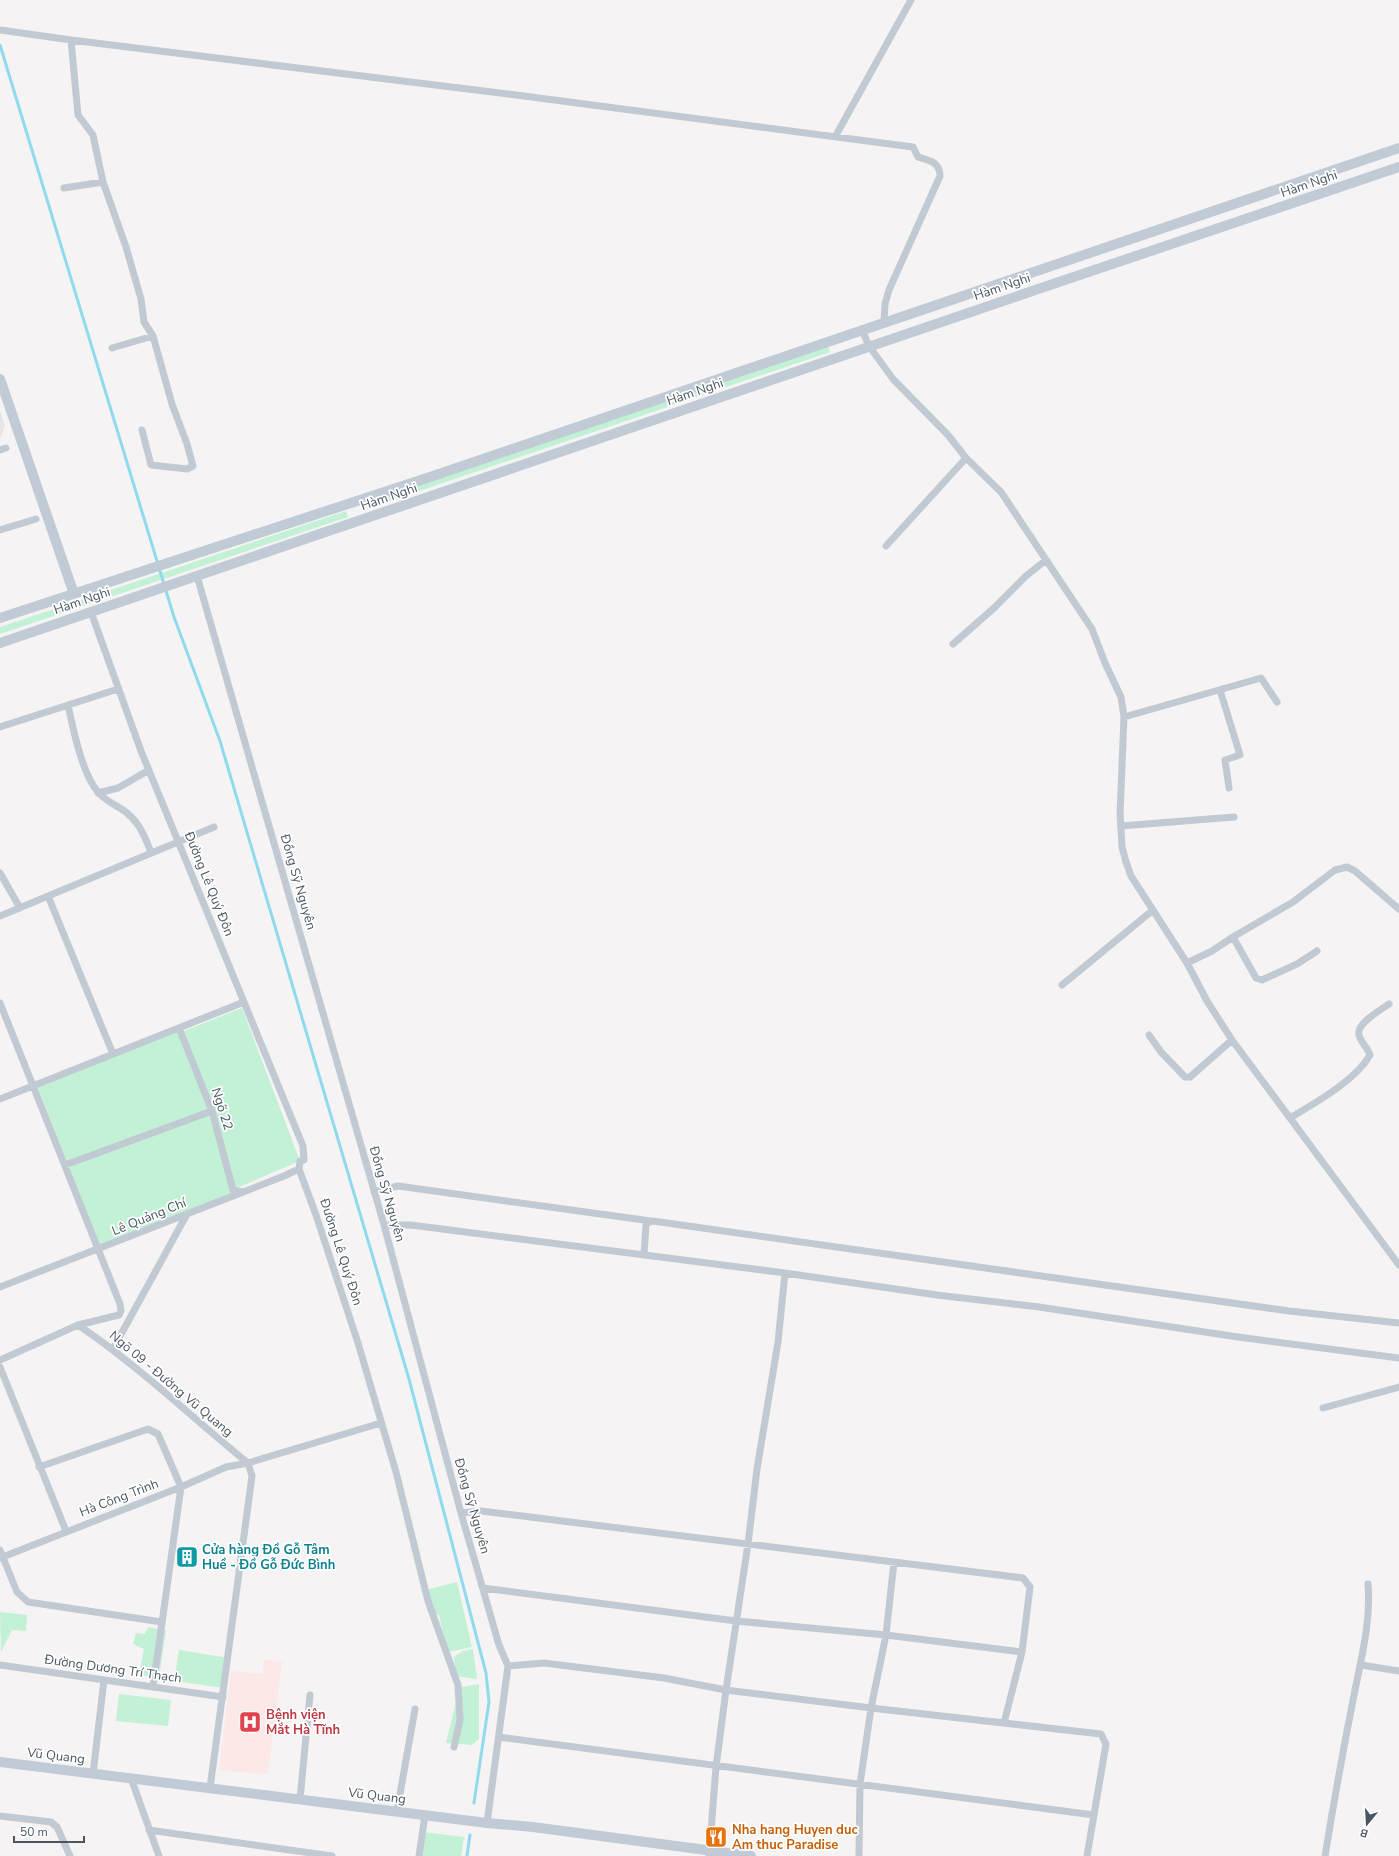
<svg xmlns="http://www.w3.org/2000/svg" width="1399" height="1856" font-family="'Nunito Sans',sans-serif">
<rect width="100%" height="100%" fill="#f5f3f3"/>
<path fill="#e6e4e5" d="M0 411 5 426 0 439Z"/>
<path fill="#fce8e6" d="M264 1659 282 1662 268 1774 219 1770 231 1671 262 1674Z"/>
<path fill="#c3f1d5" d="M828 346 830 352 375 506 373 500Z
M346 511 348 517 0 634V627Z
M242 1008 300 1161 239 1187 240 1193 101 1249 69 1167 186 1121 68 1164 37 1085 180 1031 195 1067 184 1031Z
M457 1582 472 1647 448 1652 439 1615 432 1614 426 1590Z
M0 1612 27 1615 26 1631 12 1630 1 1652Z
M148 1627 166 1631 159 1678 139 1675 144 1649 133 1644 136 1633 145 1634Z
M473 1649 477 1679 456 1676 454 1657 463 1651Z
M179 1650 229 1658 224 1688 174 1681Z
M479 1684V1739L472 1745 446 1743 456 1703 462 1687Z
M119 1694 171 1700 168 1726 116 1721Z
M423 1832 464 1837 461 1856H420Z"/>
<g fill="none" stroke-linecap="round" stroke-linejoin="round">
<path stroke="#90daee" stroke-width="3" d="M0 45 174 617 220 741 409 1379 486 1673 489 1702 474 1803
M467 1856 470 1835"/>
<path stroke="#c1cad2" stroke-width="7" d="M0 30 71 40 78 115 93 135 103 182 64 188
M71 40 516 95 913 147 918 157C929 160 940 162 940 176L889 290 885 304 884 322
M835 137 911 0
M103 182 126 247 141 299 144 322 153 336
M862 330 869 346 893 379 948 435 966 458 1001 492 1092 629 1105 663 1121 697 1124 717 1120 814 1122 847 1126 862 1131 876 1187 963 1207 1001 1232 1040 1399 1265
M112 348 153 336 172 404 187 444 193 466 187 469 151 465 142 430
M0 450 6 448
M0 530 36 519
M886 546 966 458
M197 576 384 1225 461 1513 499 1645 508 1666 487 1823
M953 644 994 608 1026 576 1046 560
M1220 690 1240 755 1225 760 1229 788
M68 705C73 728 82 774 98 792 104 800 114 804 123 810 139 821 144 835 151 852
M1124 717 1261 678 1277 702
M0 727 118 689
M98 793 118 788 149 770
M1121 826 1234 817
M0 873 20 908
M48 896 113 1054
M0 916 214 827
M1233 937 1256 978 1262 980 1297 964 1317 951
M1187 963 1212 951 1233 937 1293 902 1335 870 1347 867 1355 871 1399 909
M1062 985 1153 910
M0 1003 120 1304 121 1311 119 1315 78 1325 0 1360
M179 1028 212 1111 233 1190 243 1192
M1149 1035 1161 1052 1185 1077H1190L1232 1040
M0 1099 244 1002
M1290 1118C1316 1102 1355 1081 1370 1055 1368 1048 1361 1043 1359 1035 1356 1023 1381 1010 1389 1004
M65 1165 212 1111
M299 1169 316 1215 358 1343 396 1472 428 1601 458 1685 460 1720 454 1747
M374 1192 398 1186 651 1221
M384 1225H411L785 1273 937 1295 1039 1307 1238 1337 1399 1358
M644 1255 646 1225 647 1223 653 1221 1289 1311 1399 1323
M0 1287 284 1176 299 1169 300 1161 304 1160 303 1146 141 751 91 612
M78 1325C139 1366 191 1417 248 1463
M113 1349 187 1214
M0 1367 66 1531
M1323 1408 1399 1387
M39 1467 148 1429 158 1434 181 1487 153 1687
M461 1513 481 1511 1023 1578 1030 1587 1022 1652 1004 1723
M0 1550 17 1592 28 1602 162 1622
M0 1558 181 1487 226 1467 248 1463 381 1423
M483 1588 736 1621 886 1635 1022 1652
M0 1665 223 1697
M1361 1665 1399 1671
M508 1666 544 1663 664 1678 726 1690 871 1708 1101 1734 1106 1744 1087 1856
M499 1737 1094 1815
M93 1774 104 1680
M131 1778 159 1856
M210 1788 252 1476 248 1463
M300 1799 310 1695
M397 1811 415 1709
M0 1816 51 1822 57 1827 70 1856
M149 1830 332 1856
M419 1856 425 1815
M709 1856 716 1767 726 1690 748 1544 757 1469 778 1342 785 1273
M859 1856 860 1784 871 1708 886 1635 894 1562
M1325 1856C1334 1801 1344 1745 1355 1690 1362 1655 1371 1620 1368 1584"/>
<path stroke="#c1cbd6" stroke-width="10" d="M0 379 74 594
M0 618 427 478 1399 148
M0 643C466 485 932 324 1399 167
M0 1762 487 1823 533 1827 751 1856"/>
</g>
<defs>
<g id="building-square" transform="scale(1.15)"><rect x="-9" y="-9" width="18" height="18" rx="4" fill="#0f9aa8" stroke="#fff"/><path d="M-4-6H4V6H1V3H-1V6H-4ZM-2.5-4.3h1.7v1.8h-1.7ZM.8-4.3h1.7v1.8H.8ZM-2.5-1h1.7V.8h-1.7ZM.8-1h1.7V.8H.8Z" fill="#fff"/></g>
<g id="hospital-square" transform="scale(1.15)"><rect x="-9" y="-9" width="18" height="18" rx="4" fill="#e0444e" stroke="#fff"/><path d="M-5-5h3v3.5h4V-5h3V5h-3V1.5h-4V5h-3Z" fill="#fff"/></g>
<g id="restaurant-square" transform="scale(1.15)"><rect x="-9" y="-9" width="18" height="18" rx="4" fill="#e8710a" stroke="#fff"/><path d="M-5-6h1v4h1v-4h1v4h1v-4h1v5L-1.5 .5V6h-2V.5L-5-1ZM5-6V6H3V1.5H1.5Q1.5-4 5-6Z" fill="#fff"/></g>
</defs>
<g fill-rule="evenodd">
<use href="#building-square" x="187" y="1557"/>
<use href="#hospital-square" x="250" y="1722"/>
<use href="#restaurant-square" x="716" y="1837"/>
</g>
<g text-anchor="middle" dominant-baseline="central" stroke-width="3.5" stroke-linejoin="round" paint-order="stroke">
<g font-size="13" fill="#4a5661" stroke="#fff">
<text transform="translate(1309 184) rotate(-19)">Hàm Nghi</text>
<text transform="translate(1002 287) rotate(-19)">Hàm Nghi</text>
<text transform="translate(695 392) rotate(-19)">Hàm Nghi</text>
<text transform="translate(389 497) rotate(-19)">Hàm Nghi</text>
<text transform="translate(82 601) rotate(-19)">Hàm Nghi</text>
<text transform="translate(298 882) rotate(74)">Đồng Sỹ Nguyên</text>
<text transform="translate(209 884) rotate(68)">Đường Lê Quý Đôn</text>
<text transform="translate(222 1109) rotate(72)">Ngõ 22</text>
<text transform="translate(387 1194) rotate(74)">Đồng Sỹ Nguyên</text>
<text transform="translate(149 1217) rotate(-22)">Lê Quảng Chí</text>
<text transform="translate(341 1252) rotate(72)">Đường Lê Quý Đôn</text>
<text transform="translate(171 1384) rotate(40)">Ngõ 09 - Đường Vũ Quang</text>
<text transform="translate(119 1498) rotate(-21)">Hà Công Trình</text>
<text transform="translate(472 1506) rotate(74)">Đồng Sỹ Nguyên</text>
<text transform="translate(113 1669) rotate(8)">Đường Dương Trí Thạch</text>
<text transform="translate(56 1756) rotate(7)">Vũ Quang</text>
<text transform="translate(377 1796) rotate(7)">Vũ Quang</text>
</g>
<g font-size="13" font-weight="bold" fill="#0d838f" stroke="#fff" text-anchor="start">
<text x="202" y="1550">Cửa hàng Đồ Gỗ Tâm<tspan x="202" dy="15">Huề - Đồ Gỗ Đức Bình</tspan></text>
</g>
<g font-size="13" font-weight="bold" fill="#be3a42" stroke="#fff" text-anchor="start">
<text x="266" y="1715">Bệnh viện<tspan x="266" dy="15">Mắt Hà Tĩnh</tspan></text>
</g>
<g font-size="13" font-weight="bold" fill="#c56008" stroke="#fff" text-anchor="start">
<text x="732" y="1830">Nha hang Huyen duc<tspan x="732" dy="15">Am thuc Paradise</tspan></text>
</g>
</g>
<g transform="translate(1367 1824) rotate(198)" stroke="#ffffff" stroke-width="3" paint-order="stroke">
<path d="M0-3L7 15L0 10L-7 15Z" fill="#4a5661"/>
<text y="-6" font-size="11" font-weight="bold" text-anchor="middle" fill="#4a5661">B</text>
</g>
<path d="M14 1836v6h70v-6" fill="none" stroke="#4a5661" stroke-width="2"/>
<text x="20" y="1836" font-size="12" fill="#4a5661" stroke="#ffffff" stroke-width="3" paint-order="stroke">50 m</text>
</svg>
